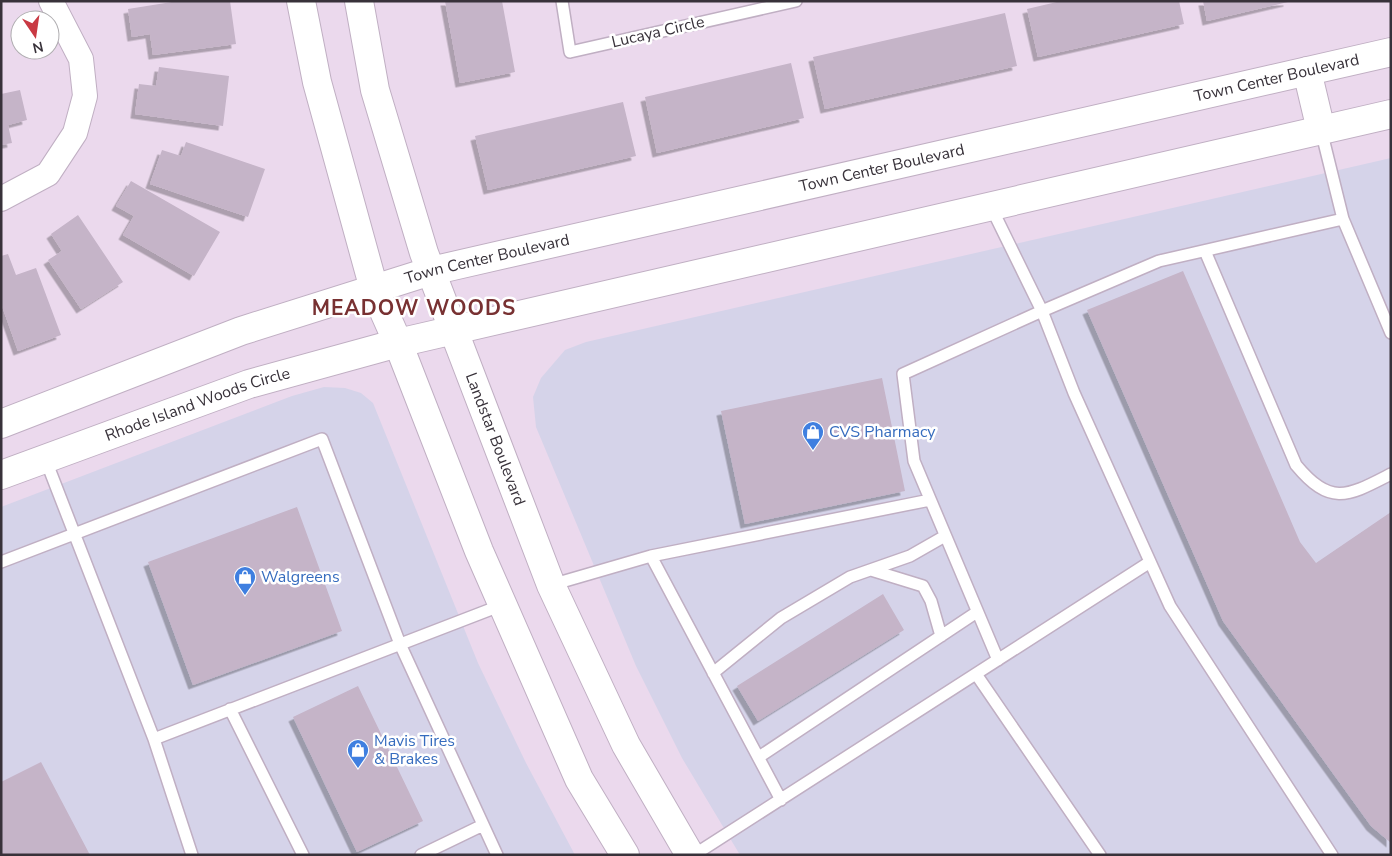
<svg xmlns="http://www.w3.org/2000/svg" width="1392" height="856" font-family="'Nunito Sans',sans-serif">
<defs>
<filter id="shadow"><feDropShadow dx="-4.5" dy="4.5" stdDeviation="0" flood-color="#0004"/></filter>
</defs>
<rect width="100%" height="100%" fill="#ebd9ed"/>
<path fill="#d5d3e9" d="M1391 158V855H740L682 758 636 666 536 427 533 397 541 378 565 350 586 342Z
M324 387 345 388 361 393 373 403 478 663 526 763 575 855H1V507L292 396Z"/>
<path fill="#c5b4c8" filter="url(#shadow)" d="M178 1H230L236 44 153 55 150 34 132 37 128 9Z
M445 1H502L515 72 460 83Z
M1061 1H1179L1184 24 1038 57 1027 9Z
M1203 1H1288V2L1207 21Z
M1005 13 1017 66 825 109 813 57Z
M791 63 804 118 657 153 645 97Z
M159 67 229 76 223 126 135 114 139 84 156 86Z
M20 90 27 120 8 125 12 143 1 145V94Z
M623 102 636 156 488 190 475 136Z
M186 142 265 169 248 217 150 184 162 150 181 156Z
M131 181 220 232 194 276 123 235 134 216 116 206Z
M78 215 123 282 81 309 48 260 62 251 51 234Z
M8 254 16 275 36 268 61 335 18 351 1 303V256Z
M1183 271 1300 542 1316 563 1391 512V843L1371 826 1223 621 1087 310Z
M882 378 905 491 745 524 721 411Z
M297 507 342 631 193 685 148 562Z
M883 594 904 630 758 721 737 686Z
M358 686 423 821 357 852 293 717Z
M41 762 90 855H3L1 851V782Z"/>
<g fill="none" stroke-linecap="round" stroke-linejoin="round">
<g stroke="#c0afc3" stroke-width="14">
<path id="lane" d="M562 1 570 52 796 1
M1321 130 1343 219 1391 333
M991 207 1042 311 1074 393 1170 606 1332 855
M1205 251 1296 465C1331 507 1348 496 1391 474
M45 458 154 739 502 605
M651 556 930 500
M1 562 322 439 400 644 497 855
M871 570 923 586 931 601 941 636
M551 585 651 556 781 800
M998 660 914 461 903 374 1042 311 1159 261 1343 219
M713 673 781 618 850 577 910 556 945 536
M976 674 1100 855
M230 709 303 855
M154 739 192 855
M759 757 977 612
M421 855 483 825
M694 855 1150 562"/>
</g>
<g stroke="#c0afc3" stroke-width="26">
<path id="street" d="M1 199 48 174 75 133 85 96 81 59 51 1"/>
</g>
<g stroke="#c0afc3" stroke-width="30">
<g id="secondary">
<path d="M301 1 317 82 374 289 398 343 479 551 579 779 625 855"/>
<path id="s1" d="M359 1 375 90 424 253 551 585 626 745 690 855"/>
<path d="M1307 71 1321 130"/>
<path id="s2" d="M1 424 241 331 431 271 1391 52"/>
<path id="s3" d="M1 475 249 384 398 343 1391 114"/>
</g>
</g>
<use href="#lane" stroke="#fff" stroke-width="11"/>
<use href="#street" stroke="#fff" stroke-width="24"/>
<use href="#secondary" stroke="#fff" stroke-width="28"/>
</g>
<defs>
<g id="shop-pin" transform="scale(1.125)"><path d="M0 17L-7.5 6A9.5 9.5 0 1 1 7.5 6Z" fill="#3f7fe0" stroke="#fff"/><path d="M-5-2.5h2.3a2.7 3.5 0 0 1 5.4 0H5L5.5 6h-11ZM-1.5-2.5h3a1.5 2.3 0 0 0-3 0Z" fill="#fff"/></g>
</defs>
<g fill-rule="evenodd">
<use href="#shop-pin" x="813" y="432"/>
<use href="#shop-pin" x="245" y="577"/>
<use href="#shop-pin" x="358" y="750"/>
</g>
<g text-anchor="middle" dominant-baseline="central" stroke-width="5" stroke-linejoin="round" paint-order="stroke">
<g font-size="16" fill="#38323a" stroke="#fff">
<text transform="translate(658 32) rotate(-13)">Lucaya Circle</text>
<text stroke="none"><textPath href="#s2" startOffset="1324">Town Center Boulevard</textPath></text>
<text stroke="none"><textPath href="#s2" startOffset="919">Town Center Boulevard</textPath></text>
<text stroke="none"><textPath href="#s2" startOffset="514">Town Center Boulevard</textPath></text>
<text stroke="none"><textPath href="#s3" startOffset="209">Rhode Island Woods Circle</textPath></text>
<text stroke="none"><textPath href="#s1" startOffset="460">Landstar Boulevard</textPath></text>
</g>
<g font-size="16" fill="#366cbe" stroke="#fff" text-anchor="start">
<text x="829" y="432">CVS Pharmacy</text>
<text x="261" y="577">Walgreens</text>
<text x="374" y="741">Mavis Tires<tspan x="374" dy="18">&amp; Brakes</tspan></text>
</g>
<g font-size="21" font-weight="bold" letter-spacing="1" fill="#783132" stroke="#fff">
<text x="414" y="308">MEADOW WOODS</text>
</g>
</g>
<rect width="1392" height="856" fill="none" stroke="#38323a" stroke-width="5"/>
<g transform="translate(35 35) rotate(167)"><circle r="24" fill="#ffffff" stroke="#afadb0"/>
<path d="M0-4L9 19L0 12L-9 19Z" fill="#c93943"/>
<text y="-8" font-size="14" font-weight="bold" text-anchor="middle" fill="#38323a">N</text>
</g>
</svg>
